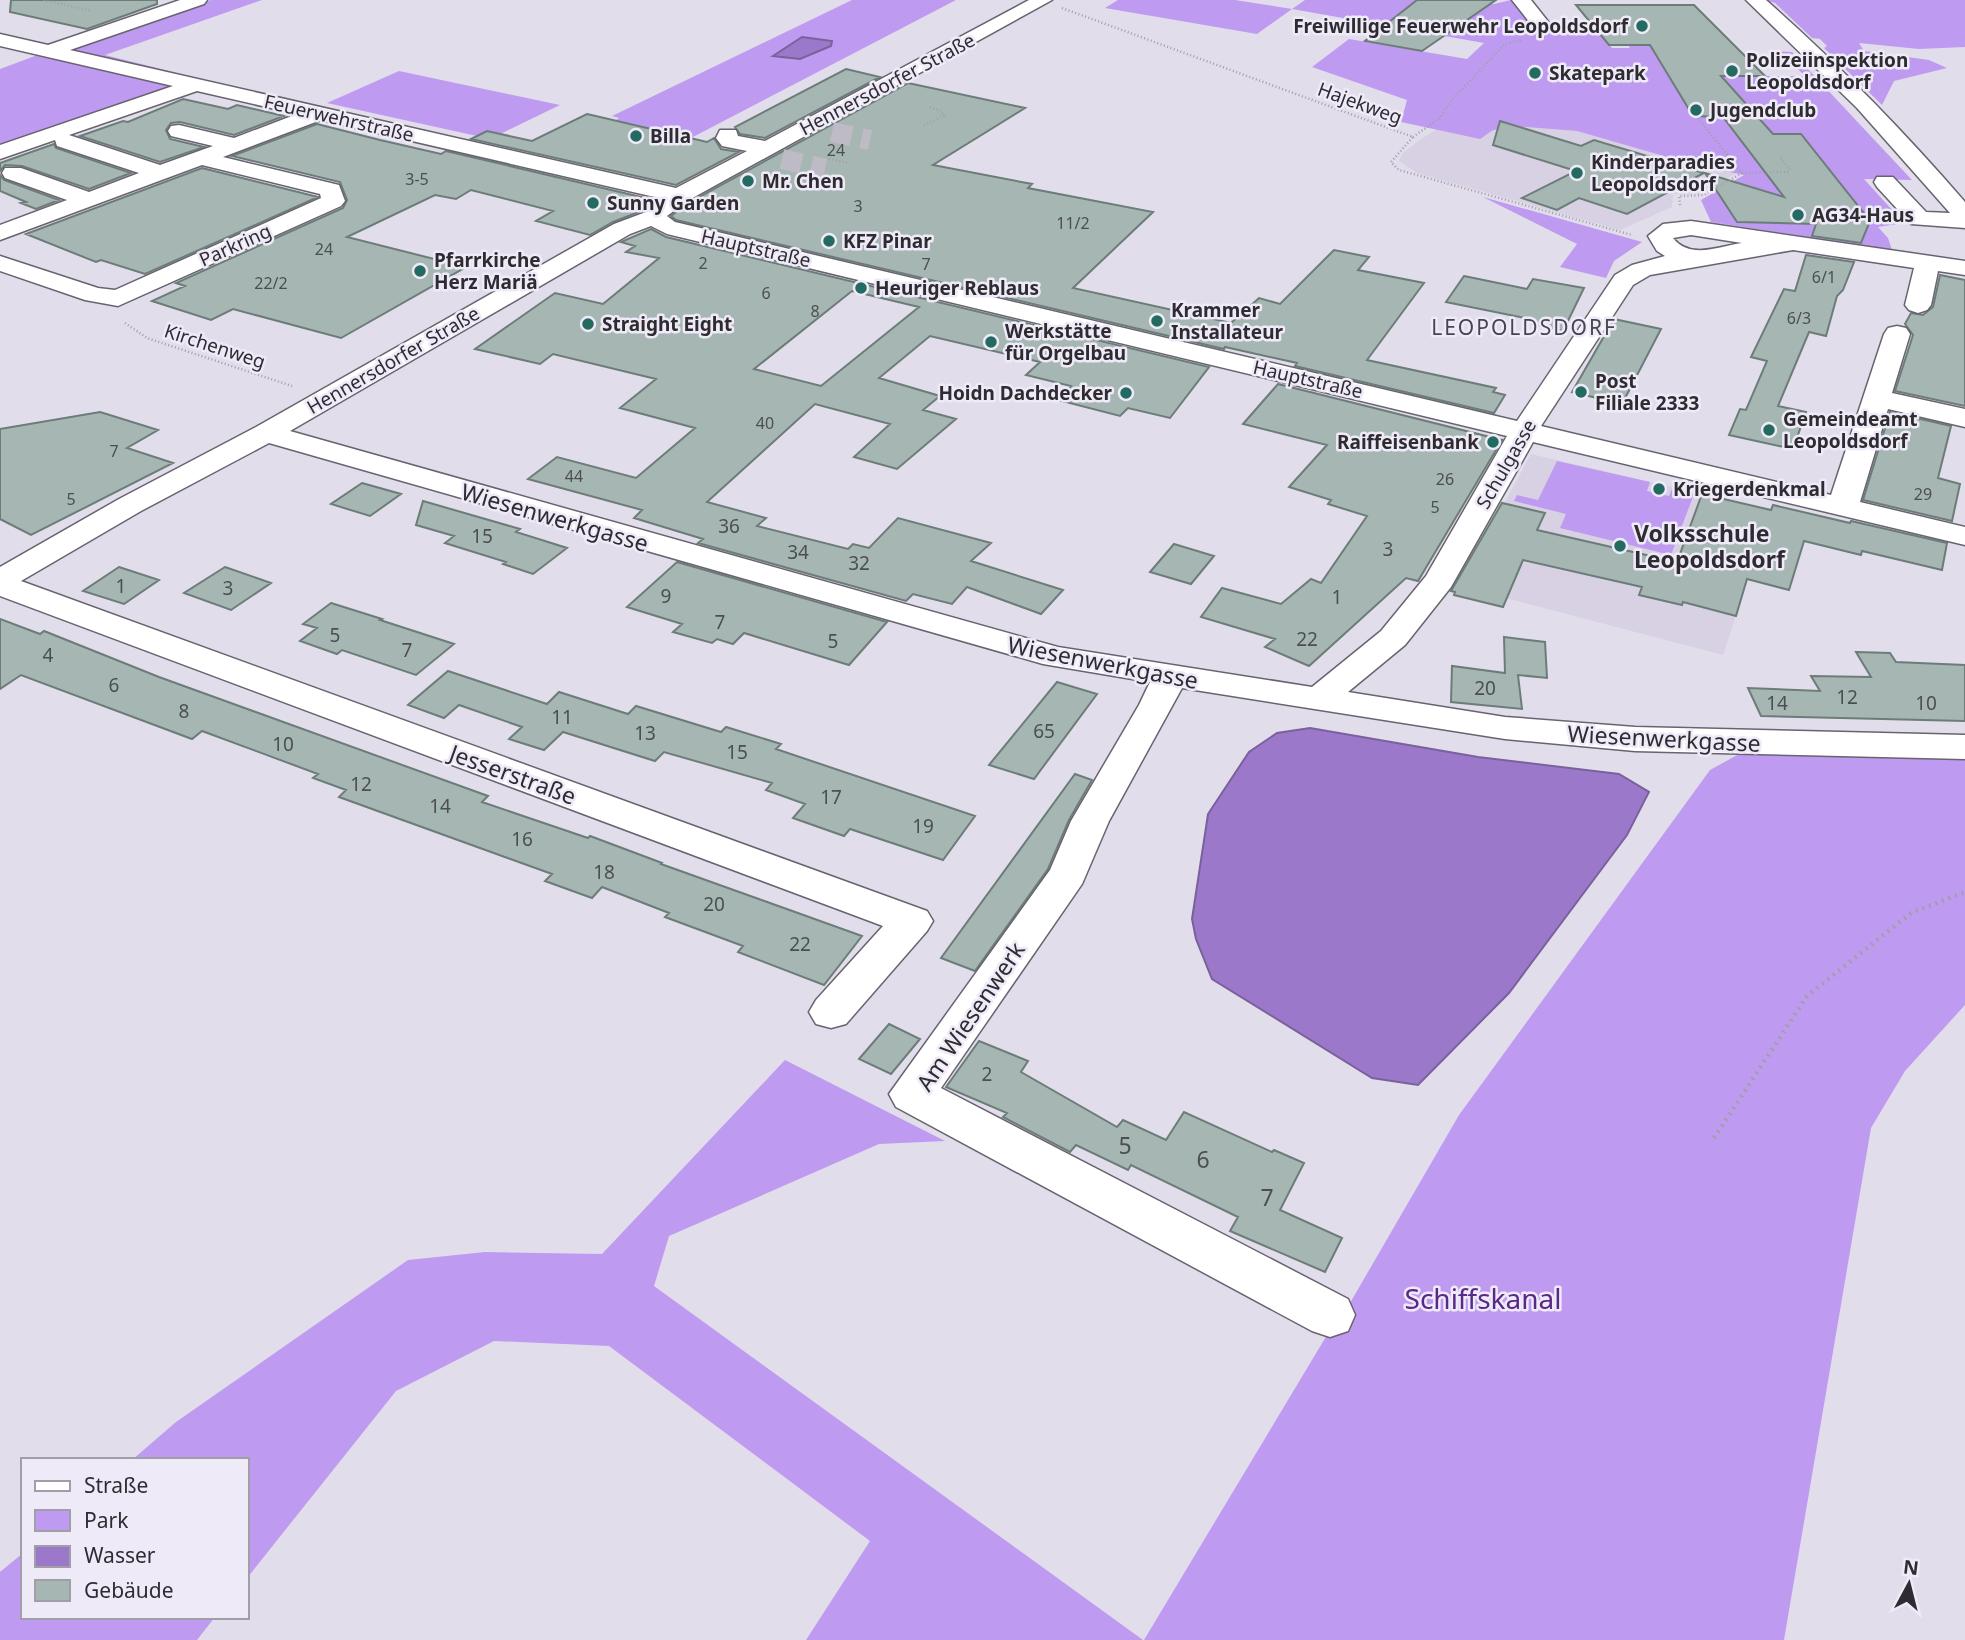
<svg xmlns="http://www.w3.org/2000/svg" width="1965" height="1640" font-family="'Noto Sans',sans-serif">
<rect width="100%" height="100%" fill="#e2ddeb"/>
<path fill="#d8d0e3" d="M1470 116 1577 131 1695 165 1736 173 1701 194H1673L1672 207 1620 230 1417 173 1399 161 1402 154 1418 141 1453 119Z
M1531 454 1771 510 1723 655 1460 586Z"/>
<path fill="#be9bf0" d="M211 0H262L105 55 209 81 76 54 69 50Z
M852 0H956L691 138 615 121 619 118 612 116Z
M1118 0H1235L1292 9 1305 0H1473L1494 4 1511 0 1533 25 1584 24 1594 27 1612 48H1630L1628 45H1659L1709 76H1805L1782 54H1770L1772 51 1792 52 1912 180 1864 179 1904 223 1878 227 1888 238 1892 250 1711 222 1701 200 1744 175 1695 165 1577 131 1527 127 1493 130 1480 139 1401 122 1407 100 1312 67 1349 39 1467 59 1484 43 1292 9 1257 34 1105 8Z
M1765 0H1965V47L1919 49 1859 43 1864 51 1929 60 1947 68 1894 81 1882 105 1824 48 1827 46 1820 39 1812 38 1775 3Z
M43 53 178 85 0 157V69Z
M399 71 560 105 500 134 477 136 327 103Z
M1483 197 1642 242 1614 261 1606 278 1560 267 1577 244Z
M1557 461 1650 482 1647 491 1669 496 1672 489 1694 494 1671 555 1560 528 1566 514 1514 501 1517 495 1538 500Z
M1760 750 1965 757V1005L1905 1071 1871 1128 1784 1640H1144L1327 1335 1350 1303 1459 1115 1710 770 1739 754Z
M785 1060 945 1141 879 1144 669 1236 654 1286 1143 1640H806L870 1541 609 1346 494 1341 396 1391 247 1578V1460H132L176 1422 408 1260 485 1252 602 1254Z
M23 1553V1617H215L197 1640H0V1572Z"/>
<path fill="#9b78ca" stroke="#7a619c" stroke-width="2" d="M802 37 832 41 831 46 800 59 773 56Z
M1310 728 1478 757 1619 774 1649 792 1627 835 1509 993 1418 1085 1372 1078 1212 979 1196 939 1192 919 1208 814 1249 752 1277 733Z"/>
<path fill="#a6b7b3" stroke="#6c7c79" stroke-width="2" fill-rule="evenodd" d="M11 0H157V4L87 29 10 12Z
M1417 0H1496L1422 51 1365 41Z
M1576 5H1694L1765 76H1721L1773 134H1801L1870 221 1861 243 1812 236 1816 224 1737 222 1705 173 1784 197 1723 117 1693 116 1650 45H1609Z
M846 69 880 77 765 138 740 134 735 127Z
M908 83 1025 108 933 165 1032 184 1028 188 1153 212 1073 288 1231 323 1259 298 1280 304 1334 250 1369 257 1358 270 1424 283 1367 360 1496 388 1493 392 1505 395 1494 413 1295 366 1297 363 1225 347 1224 349 676 220 671 216 688 203Z
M183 99 228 109 237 105 284 116 234 135 180 122 171 123 166 130 170 139 204 147 160 162 80 136 123 121 128 122Z
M587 114 707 142 714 138 721 149 739 152 676 185 471 139 487 131 532 141Z
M1500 121 1581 146 1594 140 1704 173 1627 214 1579 198 1557 210 1522 198 1576 171 1493 145Z
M317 124 380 140 441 154 446 151 654 200 644 210 613 222 590 235 536 221 553 211 471 190 456 199 435 195 347 237 466 267 341 338 233 309 211 320 152 301 185 286 176 283 343 208 347 200 340 182 232 156Z
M54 144 56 148 131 173 89 189 22 166 5 165 0 171V163Z
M202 168 318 197 145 274 101 260 96 262 26 234Z
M0 175 4 180 59 200 36 209 21 203 26 202 0 191Z
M651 229 666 237 1209 367 1170 418 1128 408 1120 416 1058 400 1071 386 1026 375 1040 362 930 336 879 378 940 396 923 410 956 419 897 469 854 457 890 424 815 404 707 502 766 518 757 526 848 549 853 544 869 548 898 518 991 543 971 561 1063 590 1041 614 967 587 952 604 913 594 906 601 698 543 703 539 634 518 642 510 528 479 557 457 636 478 695 428 620 408 656 379 553 354 540 364 475 349 555 293 603 304 659 258 626 252 635 246 621 242ZM852 291 919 307 821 386 754 369Z
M1806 255 1854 262 1843 290 1837 296 1826 336 1809 332 1778 406 1806 412 1793 449 1729 435 1740 409 1746 410 1767 361 1751 357 1784 289 1795 291Z
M1940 275 1965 280V406L1895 391 1913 335 1905 324 1911 313 1923 315 1933 307Z
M1464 276 1527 289 1533 279 1584 288 1563 331 1532 324 1530 319 1446 302Z
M1614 319 1661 329 1622 404 1572 392Z
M1278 384 1502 440 1418 581 1406 578 1309 666 1265 647 1275 639 1201 617 1222 588 1281 604 1311 579 1321 583 1367 516 1328 504 1331 500 1289 487 1327 445 1243 424Z
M100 412 158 430 127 448 173 463 31 535 0 519V429Z
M1890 412 1951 426 1938 478 1960 484 1952 521 1863 500Z
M362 483 401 494 370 516 331 504Z
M1702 494 1771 510 1773 505 1850 523 1851 521 1947 543 1942 570 1862 551 1861 555 1804 541 1789 590 1747 579 1736 616 1683 602 1682 605 1639 595 1642 587 1523 560 1503 607 1454 595 1455 592 1451 591 1502 503 1545 513 1537 530 1677 562Z
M423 501 520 529 516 532 567 548 533 574 503 564 506 562 445 543 454 536 416 525Z
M1174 544 1214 556 1191 584 1150 572Z
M677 562 887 622 849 665 744 633 733 644 717 639 712 643 673 632 682 624 627 607Z
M119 567 159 580 124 604 83 591Z
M225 567 271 583 231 610 184 593Z
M331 603 382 619 380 620 454 644 416 675 342 650 337 654 300 641 317 628 303 624Z
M0 619 40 634 44 631 159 677 488 796 482 802 588 838 590 836 662 863 661 864 862 936 824 985 738 952 743 946 665 917 669 913 602 887 592 898 545 881 552 874 339 797 346 790 313 778 318 774 202 731 192 739 21 675 0 689Z
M1504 637 1545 642 1547 678 1518 675 1522 709 1451 702 1452 666 1505 673Z
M1856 652 1890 653 1896 662 1965 665V721L1761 716 1748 688 1820 691 1811 676 1871 677Z
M448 671 547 704 559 692 628 714 636 706 721 732 726 727 781 744 776 749 975 816 943 860 850 829 844 836 793 818 805 804 766 790 772 783 664 752 655 761 563 732 544 750 509 739 522 727 459 705 444 718 408 705Z
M1057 682 1097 694 1034 779 989 765Z
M1075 774 1092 780 1069 820 1048 869 975 971 941 958Z
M889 1024 920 1039 891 1074 859 1059Z
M979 1041 1028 1061 1021 1072 1117 1127 1123 1120 1166 1140 1184 1112 1272 1152 1274 1150 1304 1163 1280 1210 1342 1238 1325 1272 1230 1231 1238 1217 1131 1165 1128 1170 1076 1145 1070 1152 1003 1117 1007 1113 946 1087Z"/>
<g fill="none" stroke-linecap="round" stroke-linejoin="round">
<path stroke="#bebac6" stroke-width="20" stroke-dasharray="20 10" stroke-linecap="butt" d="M832 132 870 140
M782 159 825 169"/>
<g stroke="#68636f" stroke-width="3">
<path id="minor" d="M180 0H207L204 4 70 50 676 188 747 151 722 146 716 138 720 130H736L738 136 765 141 1029 0H1052L687 201 667 216 675 222 1517 421 1615 275 1632 265 1665 256 1657 251 1648 236 1663 224 1691 221 1965 261V275L1938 271 1931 305 1927 310 1918 313 1909 310 1905 305 1914 268 1793 250 1650 275 1633 285 1541 426 1831 495 1884 334 1888 328 1897 326 1906 328 1910 334 1892 393 1965 409V427L1888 409 1860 502 1965 527V545L1533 442 1451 587 1405 645 1348 692 1505 717 1635 727 1965 735V759L1635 751 1505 739 1182 688 1109 821 1082 884 941 1088 1348 1299 1355 1315 1348 1331 1330 1337 1312 1331 896 1107 889 1094 1050 870 1071 821 1139 705 1150 682 1043 664 269 443 141 511 21 581 927 911 933 921 927 931 846 1024 831 1028 816 1024 809 1012 816 1000 883 926 0 596V567L119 499 256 427 614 224 646 212 659 198 321 120 223 157 339 185 345 201 341 206 118 306 85 300 0 271V256L98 288 115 290 321 198 320 194 202 165 0 240V225L67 200 5 178 2 173 5 168H21L89 192 139 173 57 146 55 140 0 159V145L173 86 0 46V34L48 45ZM197 91 297 114 234 138 179 125 171 126 168 131 171 136 213 146 160 165 69 135ZM651 226 667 234 1507 436 1426 576 1381 631 1312 687 1058 647 290 431 630 234ZM1691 235 1742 243C1720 246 1690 260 1673 238Z
M1512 0H1531L1550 24 1548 28H1534Z
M1746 0H1766C1837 63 1903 130 1965 202V228L1911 224 1877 187 1874 182 1877 177H1893L1926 212 1950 213 1857 108Z"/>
</g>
<path stroke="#a29ea9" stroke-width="2.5" stroke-dasharray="1 2.5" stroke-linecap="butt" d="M44 0 91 11
M1062 8 1413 137 1391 162 1399 170 1632 235
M1768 84 1789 83 1809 87
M924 125 944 116 941 111 929 107
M1413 137 1440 118 1450 102 1505 44 1522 40
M829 159 849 163
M1742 173 1788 172 1790 170 1781 158
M1680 205 1679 196 1704 195 1742 173 1697 117
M125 323 147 338 292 386"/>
<path stroke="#a29ea9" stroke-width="4.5" stroke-dasharray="2 5" stroke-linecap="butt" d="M1714 1138 1807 996 1911 913 1965 892"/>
<use href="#minor" fill="#fff" fill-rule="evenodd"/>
</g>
<g fill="#236b61" stroke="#efeaf8" stroke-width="2.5">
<circle cx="1642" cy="26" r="7"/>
<circle cx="1732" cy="71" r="7"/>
<circle cx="1535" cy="73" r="7"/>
<circle cx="1696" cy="110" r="7"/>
<circle cx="636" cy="136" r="7"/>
<circle cx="1577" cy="173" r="7"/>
<circle cx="748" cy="181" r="7"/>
<circle cx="593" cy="203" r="7"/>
<circle cx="1798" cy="215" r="7"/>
<circle cx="829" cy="241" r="7"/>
<circle cx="420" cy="271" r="7"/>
<circle cx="861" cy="288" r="7"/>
<circle cx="1157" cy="321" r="7"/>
<circle cx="588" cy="324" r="7"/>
<circle cx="991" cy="342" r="7"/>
<circle cx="1581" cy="392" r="7"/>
<circle cx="1126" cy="393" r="7"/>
<circle cx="1769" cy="430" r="7"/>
<circle cx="1493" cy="442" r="7"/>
<circle cx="1659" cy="489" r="7"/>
<circle cx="1620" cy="546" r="7"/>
</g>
<g text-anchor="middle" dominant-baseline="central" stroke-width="5" stroke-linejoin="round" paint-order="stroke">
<g font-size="16" fill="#4c4f52">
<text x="836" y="150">24</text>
<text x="417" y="179">3-5</text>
<text x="858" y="206">3</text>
<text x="1073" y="223">11/2</text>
<text x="324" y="249">24</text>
<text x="703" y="263">2</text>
<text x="926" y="264">7</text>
<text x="1824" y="277">6/1</text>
<text x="271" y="283">22/2</text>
<text x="766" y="293">6</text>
<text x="815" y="311">8</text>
<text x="1799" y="318">6/3</text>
<text x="765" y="423">40</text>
<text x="114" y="451">7</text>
<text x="574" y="476">44</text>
<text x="1445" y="479">26</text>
<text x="1923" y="494">29</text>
<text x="71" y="499">5</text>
<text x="1435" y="507">5</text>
</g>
<g font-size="19" font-weight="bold" fill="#2e2c31" stroke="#efeaf8" text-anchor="start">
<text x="1628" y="26" text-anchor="end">Freiwillige Feuerwehr Leopoldsdorf</text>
<text x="1746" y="60">Polizeiinspektion<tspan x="1746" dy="22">Leopoldsdorf</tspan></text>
<text x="1549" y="73">Skatepark</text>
<text x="1710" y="110">Jugendclub</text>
<text x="650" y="136">Billa</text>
<text x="1591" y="162">Kinderparadies<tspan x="1591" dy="22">Leopoldsdorf</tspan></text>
<text x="762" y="181">Mr. Chen</text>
<text x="607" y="203">Sunny Garden</text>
<text x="1812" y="215">AG34-Haus</text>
<text x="843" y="241">KFZ Pinar</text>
<text x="434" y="260">Pfarrkirche<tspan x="434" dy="22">Herz Mariä</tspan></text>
<text x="875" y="288">Heuriger Reblaus</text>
<text x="1171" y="310">Krammer<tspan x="1171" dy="22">Installateur</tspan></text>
<text x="602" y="324">Straight Eight</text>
<text x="1005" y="331">Werkstätte<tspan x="1005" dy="22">für Orgelbau</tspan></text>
<text x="1595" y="381">Post<tspan x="1595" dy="22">Filiale 2333</tspan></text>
<text x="1112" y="393" text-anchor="end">Hoidn Dachdecker</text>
<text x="1783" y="419">Gemeindeamt<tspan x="1783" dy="22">Leopoldsdorf</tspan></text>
<text x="1479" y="442" text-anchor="end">Raiffeisenbank</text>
<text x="1673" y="489">Kriegerdenkmal</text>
</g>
<g font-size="19" fill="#2e2c31" stroke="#efeaf8">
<text transform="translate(887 84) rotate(-28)">Hennersdorfer Straße</text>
<text transform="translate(1360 103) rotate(20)">Hajekweg</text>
<text transform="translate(339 118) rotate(13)">Feuerwehrstraße</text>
<text transform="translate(235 245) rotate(-24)">Parkring</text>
<text transform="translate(756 248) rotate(13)">Hauptstraße</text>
<text transform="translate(215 346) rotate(18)">Kirchenweg</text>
<text transform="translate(393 360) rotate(-30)">Hennersdorfer Straße</text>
<text transform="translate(1308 379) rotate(13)">Hauptstraße</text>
<text transform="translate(1506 464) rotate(-60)">Schulgasse</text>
</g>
<g font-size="19" fill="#4c4f52">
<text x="729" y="526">36</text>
<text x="482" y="536">15</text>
<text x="1388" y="549">3</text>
<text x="798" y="552">34</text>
<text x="859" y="563">32</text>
<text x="121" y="586">1</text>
<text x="228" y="588">3</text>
<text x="666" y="596">9</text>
<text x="1337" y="597">1</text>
<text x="720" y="622">7</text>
<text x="335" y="635">5</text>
<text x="1307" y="639">22</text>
<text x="833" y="641">5</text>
<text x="407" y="650">7</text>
<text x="48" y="655">4</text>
<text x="114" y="685">6</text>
<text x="1485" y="688">20</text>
<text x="1847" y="697">12</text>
<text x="1777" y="703">14</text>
<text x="1926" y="703">10</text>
<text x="184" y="711">8</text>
<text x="562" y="717">11</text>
<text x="1044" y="731">65</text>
<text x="645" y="733">13</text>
<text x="283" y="744">10</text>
<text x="737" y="752">15</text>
<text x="361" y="784">12</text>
<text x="831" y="797">17</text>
<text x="440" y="806">14</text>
<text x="923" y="826">19</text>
<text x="522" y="839">16</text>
<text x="604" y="872">18</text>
<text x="714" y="904">20</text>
<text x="800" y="944">22</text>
<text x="987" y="1074">2</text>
</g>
<g font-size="21" letter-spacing="2" fill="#49454f" stroke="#efeaf8">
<text x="1524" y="327">LEOPOLDSDORF</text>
</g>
<g font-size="23" fill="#2e2c31" stroke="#efeaf8">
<text transform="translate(555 517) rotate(16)">Wiesenwerkgasse</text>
<text transform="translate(1103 662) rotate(11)">Wiesenwerkgasse</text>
<text transform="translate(1664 738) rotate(3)">Wiesenwerkgasse</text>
<text transform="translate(513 774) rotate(20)">Jesserstraße</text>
<text transform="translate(970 1016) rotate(-56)">Am Wiesenwerk</text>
</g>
<g font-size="23" font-weight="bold" fill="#2e2c31" stroke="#efeaf8" text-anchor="start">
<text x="1634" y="533">Volksschule<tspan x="1634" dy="26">Leopoldsdorf</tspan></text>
</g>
<g font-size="23" fill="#4c4f52">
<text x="1125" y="1145">5</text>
<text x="1203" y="1159">6</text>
<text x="1267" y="1197">7</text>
</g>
<g font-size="28" fill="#592889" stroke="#efeaf8">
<text x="1483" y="1298">Schiffskanal</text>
</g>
</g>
<rect x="21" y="1458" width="228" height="161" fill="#efeaf8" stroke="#a29ea8" stroke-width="2"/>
<rect x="35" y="1481" width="35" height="10" fill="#ffffff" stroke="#a29ea8" stroke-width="2"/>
<text x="84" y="1493" font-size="21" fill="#2e2c31">Straße</text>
<rect x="35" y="1510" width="35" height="21" fill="#be9bf0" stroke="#a29ea8" stroke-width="2"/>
<text x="84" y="1528" font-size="21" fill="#2e2c31">Park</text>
<rect x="35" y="1546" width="35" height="21" fill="#9b78ca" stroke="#a29ea8" stroke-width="2"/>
<text x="84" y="1563" font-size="21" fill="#2e2c31">Wasser</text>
<rect x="35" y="1580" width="35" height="21" fill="#a6b7b3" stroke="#a29ea8" stroke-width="2"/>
<text x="84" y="1598" font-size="21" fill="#2e2c31">Gebäude</text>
<g transform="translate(1909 1584) rotate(7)" stroke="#efeaf8" stroke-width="5" paint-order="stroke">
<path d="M0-5L12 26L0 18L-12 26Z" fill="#2e2c31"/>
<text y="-10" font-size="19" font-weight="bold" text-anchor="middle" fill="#2e2c31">N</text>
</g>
</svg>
